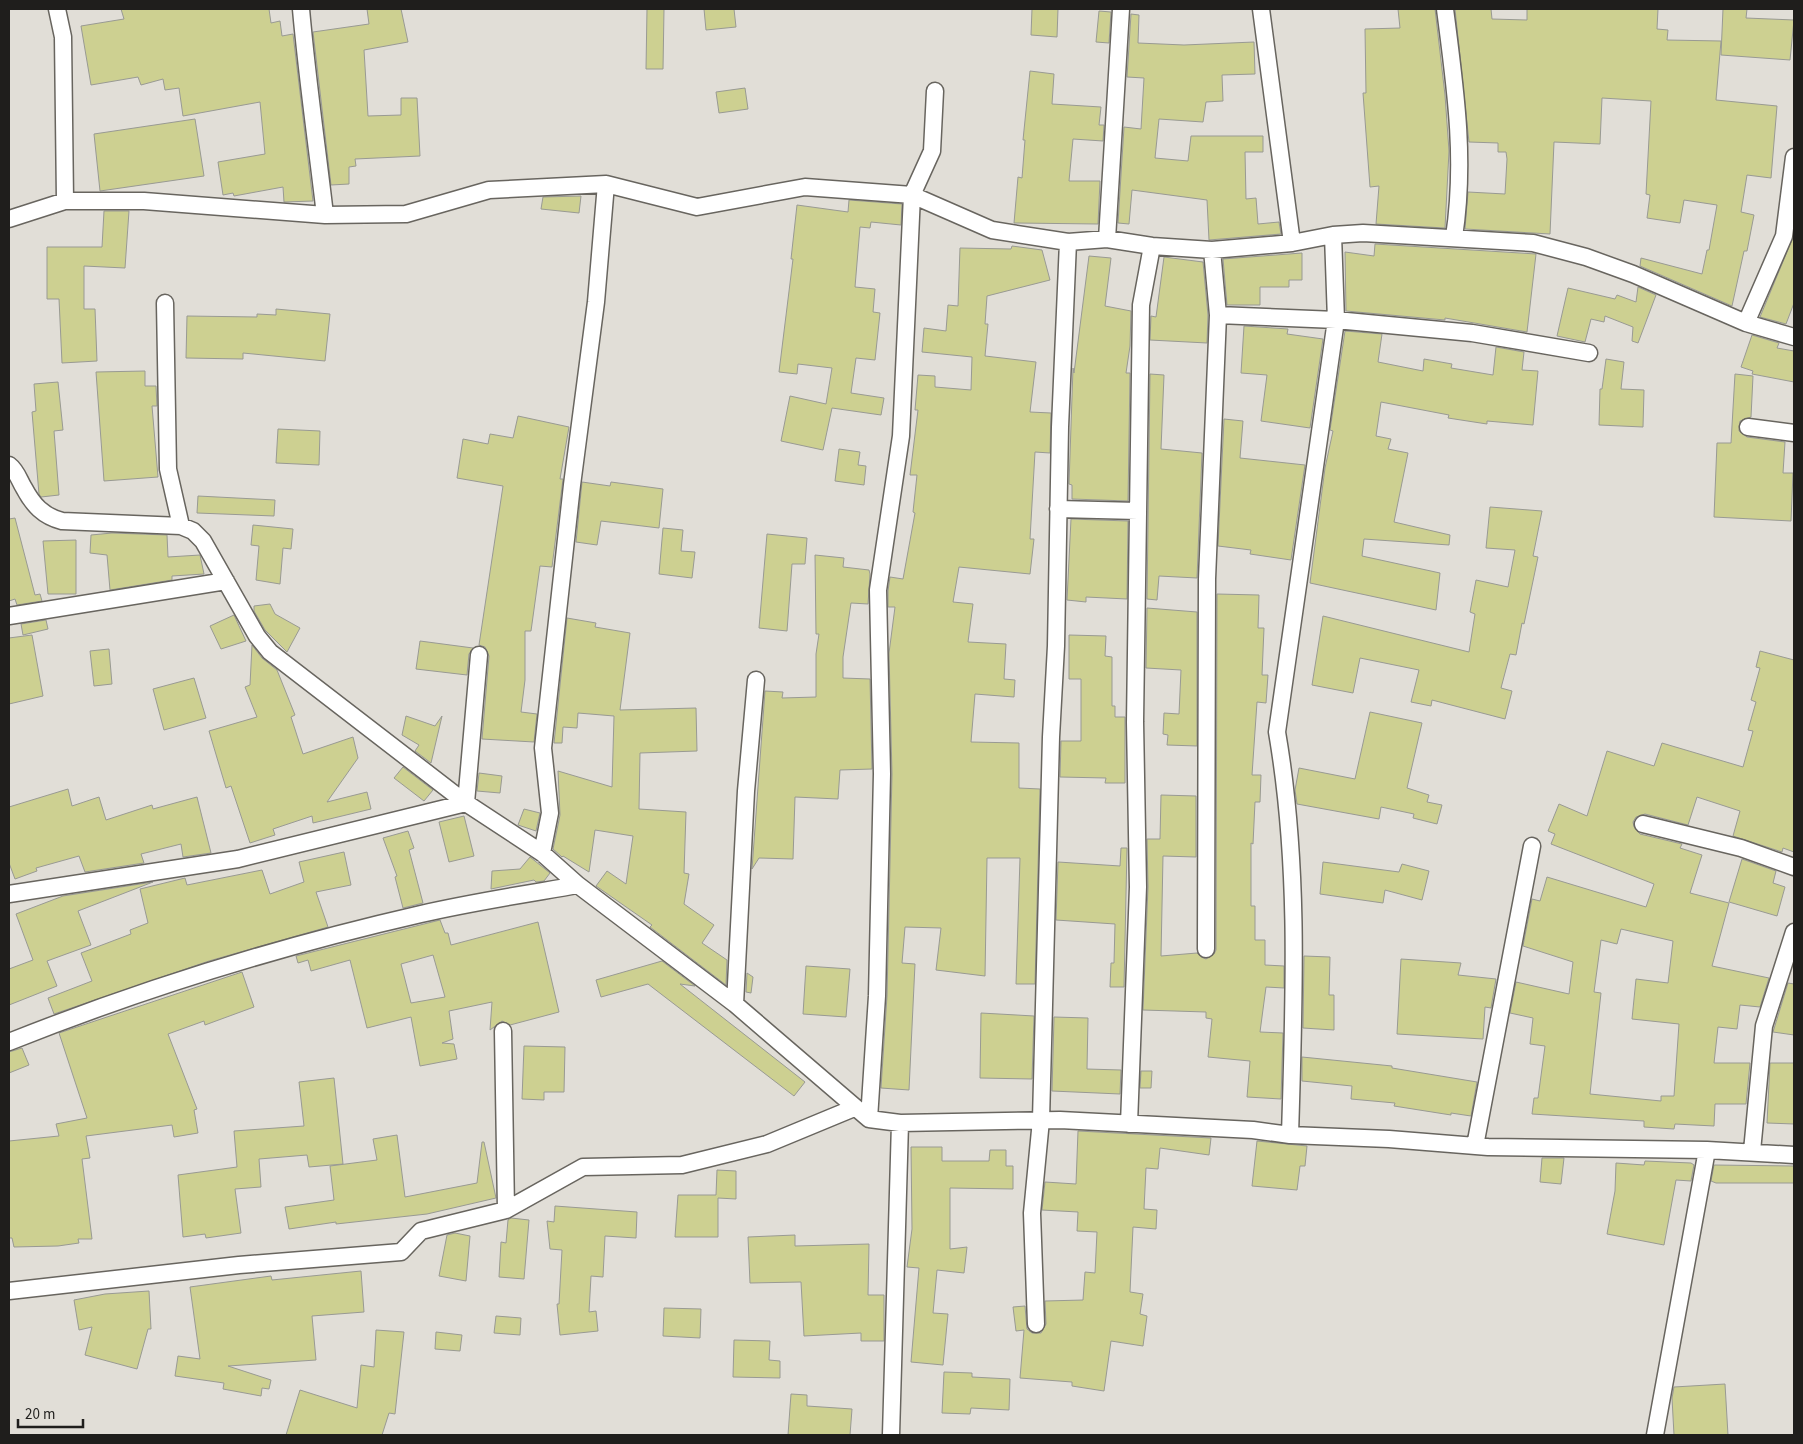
<svg xmlns="http://www.w3.org/2000/svg" width="1803" height="1444" font-family="'Source Sans 3',sans-serif">
<rect width="100%" height="100%" fill="#e1ded7"/>
<path fill="#cdd091" stroke="#999a93" fill-rule="evenodd" d="M121 9H269L271 23 280 21 282 36 293 34 313 201 284 202 283 187 234 196 233 193 223 195 218 162 265 154 260 102 183 116 179 88 165 90 163 79 141 85 138 77 91 85 81 26 124 19Z
M367 9H401L408 42 364 50 368 116 401 115V98H417L420 156 355 159 356 166 349 167V184L331 185 313 32 369 24Z
M647 9H664L663 69H646Z
M704 9H734L736 27 706 30Z
M1032 9H1058L1057 37 1031 35Z
M1398 9H1435L1445 95 1449 151 1445 228 1376 224 1379 186 1370 187 1363 93H1366L1365 29 1400 28Z
M1455 9H1491L1492 19 1527 20V9H1658L1657 29 1668 30 1667 40 1721 41 1716 100 1777 106 1771 178 1747 175 1741 212 1754 215 1747 251H1744L1732 306 1640 266 1641 258 1702 274 1707 250H1709L1717 205 1684 200 1680 223 1647 218 1650 195 1646 194 1651 101 1602 98 1600 144 1554 142 1550 234 1465 229 1468 192 1505 194 1507 159 1506 152H1498V143L1469 142Z
M1723 9H1747L1746 18 1794 20 1790 60 1721 55Z
M1099 11 1111 12 1109 43 1096 42Z
M1131 14 1139 15 1138 43 1184 45 1254 42 1255 74 1222 75 1223 101 1206 102 1203 122 1159 119 1155 158 1188 161 1191 136H1263V152H1245L1246 199 1256 198 1258 224 1279 222 1281 234 1209 240 1207 200 1132 190 1129 224 1118 223 1124 127 1141 129 1144 78 1127 77Z
M1030 71 1054 74 1052 104 1101 107 1099 125H1104L1103 141 1073 139 1069 181H1100L1098 224 1014 223 1018 177 1022 178 1025 140H1023Z
M745 88 748 109 719 113 716 92Z
M195 119 204 176 100 191 94 134Z
M581 196 579 213 541 209 543 197Z
M849 200 902 204 901 225 871 222 870 228 860 227 855 287 875 289 873 312 880 313 875 360 856 358 851 393 884 398 881 415 832 408 823 450 781 441 790 396 826 404 832 368 798 364 797 374 779 372 793 259H791L797 205 848 212Z
M104 211H129L125 268 84 266V309H95L97 361 62 363 59 299H47V247H102Z
M1794 235V303L1786 324 1760 317Z
M1375 244 1536 254 1527 332 1445 318V320L1346 311 1345 252 1374 256Z
M1012 246 1042 250 1050 280 987 296 985 324H988L985 356 1036 362 1030 412 1051 413 1050 453 1035 452 1030 539H1034L1030 574 959 567 953 602 973 604 968 642 1006 644 1004 679 1015 680 1014 697 975 694 971 742 1019 743V788L1040 789 1035 984H1016L1020 858H987L985 976 936 970 941 928 905 927 902 963 915 964 909 1090 881 1088 887 996 892 774 889 653 895 607H888V591L890 577 903 579 915 513 913 512 917 475H910L918 410H915L918 375 935 376V387L971 390 972 357 922 352 924 328 946 331 948 305 958 306 960 248 1011 249Z
M1302 253V280H1289V287H1260V305H1227L1223 259Z
M1089 256 1111 258 1105 306 1131 311 1130 346 1126 373H1130L1128 501 1072 499V485L1069 484 1073 368 1074 373Z
M1164 257 1203 262 1208 315 1207 343 1150 340 1151 316 1156 317Z
M1638 287 1656 295 1638 343 1632 341 1633 327 1605 316 1604 322 1591 319 1585 342 1557 336 1568 288 1615 299 1617 295 1636 302Z
M276 309 330 314 325 361 243 353V359L186 358 187 316 257 317V314L276 315Z
M1244 326 1288 329 1287 334 1323 339 1310 428 1261 421 1267 375 1241 373Z
M1345 331 1382 334 1378 362 1423 371 1424 359 1452 364 1451 368 1493 375 1496 347 1524 352 1522 370 1538 371 1533 425 1487 421V424L1448 418 1449 415 1381 402 1376 436 1391 439 1388 449 1408 453 1394 522 1450 535 1449 545 1364 539 1362 556 1440 573 1436 610 1310 583 1325 468 1333 431 1330 430Z
M1752 335 1779 343 1777 348 1794 351V382L1752 374 1753 371 1741 367Z
M1606 359 1624 362 1621 389 1644 390 1643 427 1599 425 1600 389H1602Z
M145 371V386H156L157 406H152L158 477 104 481 96 372Z
M1150 374 1164 375 1161 449 1202 453 1197 578 1159 576 1157 600 1147 599Z
M1735 374 1753 376 1751 417 1740 421 1739 431 1747 437 1785 442 1783 473H1793L1791 521 1714 517 1717 443H1731Z
M58 382 63 430 54 431 59 495 41 497 39 494 32 412 36 411 34 384Z
M518 416 569 427 560 479H563L552 567 540 566 531 631H525V680L521 712 537 714 534 742 482 739 489 656 485 647 479 645 503 486 457 478 463 439 488 444 490 434 513 438Z
M1224 419 1243 421 1240 458 1305 465 1291 560 1250 554 1251 550 1218 546Z
M278 429 320 431 319 465 276 463Z
M839 449 860 452 858 465 866 466 864 485 835 481Z
M582 482 610 486 611 482 663 489 659 528 601 521 597 545 576 542Z
M198 496 275 500 274 516 197 513Z
M1490 507 1542 511 1533 556 1538 557 1524 624 1522 623 1516 655 1510 654 1501 688 1512 691 1505 719 1432 700 1431 706 1411 702 1419 670 1360 658 1353 693 1312 685 1323 616 1469 652 1475 614 1470 612 1476 580 1508 587 1515 550 1486 548Z
M15 518 35 595 40 594 42 601 17 605 15 599 9 601V519Z
M1071 519 1128 521 1127 599 1086 597V602L1067 600Z
M253 525 293 529 291 549 283 548 280 584 256 580 259 546 251 545Z
M663 528 683 530 681 551 695 552 692 578 659 574Z
M112 533 167 535 168 557 200 555 204 574 172 576V580L110 590 107 555 90 553 91 535Z
M767 534 807 538 805 564H792L787 631 759 628Z
M76 540V594H48L43 541Z
M815 555 844 558 843 567 869 570 870 574 868 604 851 603 843 657V678L870 679 872 769 840 770 838 799 795 797 793 859 759 858 752 869 765 691 783 692 782 698 816 697V654L819 634H816Z
M1217 594 1259 595 1258 628H1264L1262 675H1268L1266 703 1257 702 1252 775H1261L1260 802H1255L1253 844 1251 843V906H1255V940H1265V965L1284 966V988L1266 987 1260 1032 1283 1033 1281 1099 1247 1097 1250 1061 1208 1057 1212 1019 1206 1018V1012L1143 1010 1148 887 1147 839H1160L1161 795 1196 796V857L1163 856 1161 956 1197 953 1201 957 1206 959 1214 954 1216 950Z
M270 604 275 614 300 628 287 652 265 630 254 611V606Z
M1147 608 1197 612V746L1167 745 1168 735 1163 734 1164 713 1179 714 1181 670 1146 668Z
M234 615 246 641 221 649 210 626Z
M567 618 596 623 595 627 630 633 620 710 696 708 697 751 640 753 639 809 686 812 684 873 689 874 684 904 714 925 702 943 727 960 726 985 650 927 652 925 596 886 607 871 626 884 633 836 595 830 589 872 563 856 562 857 553 849 560 815 558 771 612 787 614 716 578 713 577 728 563 727 562 743H554Z
M46 620 48 629 23 635 21 624Z
M32 635 43 696 9 704V638Z
M1069 635 1106 636 1105 656 1112 657V706H1115V717H1125V783H1105L1106 778 1060 777 1061 741H1081V679H1069Z
M420 641 473 648 469 654 467 675 416 669Z
M252 645 262 658 277 670 295 715 291 717 303 754 353 737 358 758 327 802 367 792 371 809 313 823 312 816 273 829 275 835 250 843 231 786 226 788 209 731 257 717 245 687 250 685Z
M109 649 112 684 94 686 90 651Z
M1760 651 1794 660V852L1783 848 1782 852 1733 836 1740 811 1697 797 1688 825 1645 814 1636 817 1633 822 1634 827 1640 834 1682 844 1680 848 1702 855 1690 893 1729 903 1712 966 1769 978 1760 1007 1740 1005 1737 1029 1718 1027 1714 1063H1750L1746 1104H1715L1714 1126 1675 1124 1674 1129 1644 1127V1121L1532 1114 1534 1098H1538L1545 1046 1530 1044 1533 1018 1510 1013 1516 982 1569 994 1573 962 1523 946 1532 899 1540 901 1547 877 1646 907 1654 884 1551 844 1555 834 1548 831 1559 804 1587 816 1607 751 1654 766 1662 743 1743 767 1753 731 1748 730 1756 702 1751 700 1760 668 1756 667ZM1621 929 1673 941 1668 983 1636 979 1632 1019 1679 1024 1674 1096H1661V1101L1590 1094 1601 993 1594 992 1601 940 1617 944Z
M194 678 206 718 164 730 153 689Z
M1370 712 1422 723 1407 788 1429 795 1427 802 1442 805 1437 824 1413 818 1414 814 1381 807 1379 819 1297 804 1295 790 1299 768 1355 779Z
M406 716 435 726 442 716 431 763 415 751 419 745 402 735Z
M403 767 433 790 424 801 394 778Z
M479 773 502 776 500 793 477 791Z
M68 789 72 806 99 797 106 820 152 805 153 809 197 797 211 853 183 857 181 844 141 854 144 863 85 872 79 856 36 868 37 871 15 879 9 863V807Z
M524 809 540 813 536 831 518 825Z
M464 816 474 856 449 862 439 822Z
M408 831 414 848 409 850 423 903 403 908 395 877 397 876 383 838Z
M1121 848H1127L1124 987H1110L1111 963H1114L1115 924 1056 920 1058 862 1120 866Z
M344 852 351 885 316 892 328 927 209 961 54 1014 48 998 92 981 81 953 131 934 130 930 148 923 140 889 185 878 187 885 262 870 270 894 304 882 299 862Z
M530 857 550 873 544 881 536 882 534 880 491 889 492 871 520 869Z
M1742 859 1776 871 1773 883 1785 887 1777 916 1729 902Z
M1323 862 1399 872 1402 864 1429 871 1422 900 1385 890 1383 903 1320 894Z
M153 882 78 911 91 945 47 961 57 986 9 1005V969L33 960 16 914 63 896Z
M440 920 445 933H448L451 945 538 922 559 1012 510 1025 502 1021 490 1030 492 1002 449 1011 453 1039 442 1043 454 1044 457 1059 420 1066 411 1017 367 1028 350 960 311 971 308 960 298 963 296 956ZM433 955 445 997 411 1003 401 964Z
M1304 956 1330 957 1329 995H1334V1030L1303 1028Z
M1401 959 1461 963 1458 975 1496 979 1491 1008 1485 1007 1483 1039 1397 1034Z
M662 961 695 986 680 984 805 1082 794 1096 648 984 601 997 596 980Z
M806 966 850 969 846 1017 803 1014Z
M242 972 254 1007 205 1025 204 1021 168 1034 197 1109 194 1110 198 1133 174 1137 172 1125 86 1136 90 1158 82 1159 92 1239H78L79 1243 58 1246 14 1247 12 1238H9V1141L59 1136 56 1124 87 1118 59 1033Z
M747 973 753 977 751 993 746 992Z
M1788 983 1794 984V1035L1773 1032Z
M981 1013 1034 1016 1032 1079 980 1078Z
M1054 1017 1088 1018 1087 1069 1121 1070 1120 1094 1052 1091Z
M524 1046 565 1047 564 1092H544V1100L522 1099Z
M22 1048 29 1065 9 1073V1052Z
M1302 1057 1392 1066V1068L1477 1082 1471 1116 1451 1113V1115L1394 1106 1395 1103 1351 1099 1352 1086 1302 1081Z
M1770 1063H1794V1124L1767 1123Z
M1141 1071H1152L1151 1088H1140Z
M334 1078 343 1164 309 1167 307 1155 259 1159 261 1187 235 1189 241 1233 206 1238 205 1234 183 1237 178 1175 237 1167 234 1131 304 1126 299 1082Z
M1078 1131 1211 1138 1209 1155 1160 1148 1158 1169 1146 1168 1144 1209 1157 1210 1156 1229 1133 1227 1130 1292 1143 1294 1140 1314 1147 1316 1143 1346 1111 1341 1104 1391 1072 1386V1382L1020 1378 1024 1330 1016 1331 1013 1307 1025 1306 1027 1329 1032 1333H1041L1046 1324 1045 1301 1083 1300 1085 1272 1095 1273 1097 1232 1077 1231 1078 1212 1042 1210 1045 1182 1076 1184Z
M397 1135 405 1197 477 1183 482 1142H484L496 1198 427 1214 336 1224V1222L289 1229 285 1207 334 1200 330 1166 377 1160 373 1139Z
M1257 1141 1307 1146 1305 1166H1300L1297 1190 1252 1186Z
M911 1147H942V1161H989L990 1150H1006V1166H1013V1189L950 1188V1249L967 1247 964 1273 937 1270 933 1313 948 1314 943 1365 911 1362 919 1268 907 1267 912 1229Z
M1542 1158H1564L1561 1184 1540 1182Z
M1645 1161 1691 1163 1694 1165 1691 1181 1676 1180 1664 1245 1607 1234 1615 1191 1616 1163 1644 1165Z
M1714 1165 1794 1166V1183H1716L1711 1181Z
M717 1170 736 1171V1199L718 1198V1237H675L678 1195H716Z
M555 1206 637 1212 636 1238 605 1236 603 1277 591 1276 589 1312 596 1311 598 1331 560 1335 557 1304H559L562 1250 550 1249 547 1221 554 1222Z
M511 1218 529 1220 524 1279 499 1277 501 1242 506 1243 508 1220Z
M455 1233 470 1236 466 1281 439 1276 447 1235Z
M795 1235V1246L869 1244 868 1295H884V1341H861V1333L804 1336 801 1282 750 1283 748 1237Z
M361 1271 364 1312 312 1316 316 1360 228 1366 271 1380 269 1389 262 1388 261 1396 223 1389 224 1383 175 1376 178 1356 200 1359 190 1287 271 1276 272 1280Z
M149 1291 151 1329H148L137 1369 85 1355 92 1327 79 1330 74 1300 105 1294Z
M664 1308 701 1309 700 1338 663 1336Z
M496 1316 521 1318 520 1335 494 1333Z
M376 1330 404 1332 395 1414 389 1413 382 1435H286L300 1390 357 1408 361 1365 374 1367Z
M436 1332 462 1335 460 1351 435 1349Z
M734 1340 770 1341 769 1360 780 1361V1378L733 1377Z
M944 1372 972 1373V1377L1010 1379 1009 1410 971 1408 970 1414 942 1413Z
M1725 1384 1728 1435H1674L1672 1398 1674 1387Z
M791 1394 807 1395V1406L852 1409 850 1435H788Z"/>
<g fill="none" stroke-linecap="round" stroke-linejoin="round">
<g stroke="#68655f" stroke-width="19">
<path id="street" d="M57 9 63 37 65 201
M301 9C307 78 317 146 325 215
M1261 9 1292 243
M1445 9C1455 86 1466 159 1454 237
M9 219 65 201H144L325 215 406 214 489 190 606 184 697 207 805 187 912 195 992 230 1068 242 1107 239 1152 246 1212 250 1292 243 1333 235 1363 233 1533 243 1586 257 1633 274 1746 323 1794 337
M1107 239 1121 9
M165 303 168 469 181 526
M1218 315 1336 320 1472 333 1589 353
M1746 323 1784 236 1794 157
M1748 427 1794 433
M9 465C17 471 19 480 24 488 33 505 43 516 62 521L181 526 193 531 203 541 257 636 270 652 466 803 542 853 578 885 735 1004 869 1119 900 1123 1060 1120 1253 1130 1290 1135 1389 1139 1488 1147 1707 1150 1794 1155
M1058 509 1138 511
M9 616 226 581
M1643 824 1741 848 1794 867
M542 853 550 813 543 748 572 485 596 302 606 184
M9 894 238 859 466 803 479 655
M1206 949 1207 579 1218 315 1212 250
M735 1004 746 791 756 680
M503 1031 506 1210
M9 1042C142 989 281 946 421 914 473 902 526 894 578 885
M869 1119 877 996 882 774 878 590 901 436 912 195 932 151 935 91
M1129 1124 1138 887 1135 722 1141 305 1152 246
M1290 1135C1294 1001 1300 865 1277 732L1336 320 1333 235
M1475 1146 1532 846
M1752 1151 1764 1026 1794 932
M9 1291 239 1265 401 1252 421 1231 506 1210 583 1167 682 1165 767 1144 854 1108
M1036 1324 1032 1213 1041 1120 1051 737 1056 646 1060 427 1068 242
M891 1435 900 1123
M1655 1435 1707 1150"/>
</g>
<use href="#street" stroke="#fff" stroke-width="16"/>
</g>
<rect width="1803" height="1444" fill="none" stroke="#1f1e1c" stroke-width="20"/>
<path d="M18 1419v8h65v-8" fill="none" stroke="#1f1e1c" stroke-width="2.5"/>
<text x="25" y="1419" font-size="15" fill="#1f1e1c" stroke="#e1ded7" stroke-width="4" paint-order="stroke">20 m</text>
</svg>
